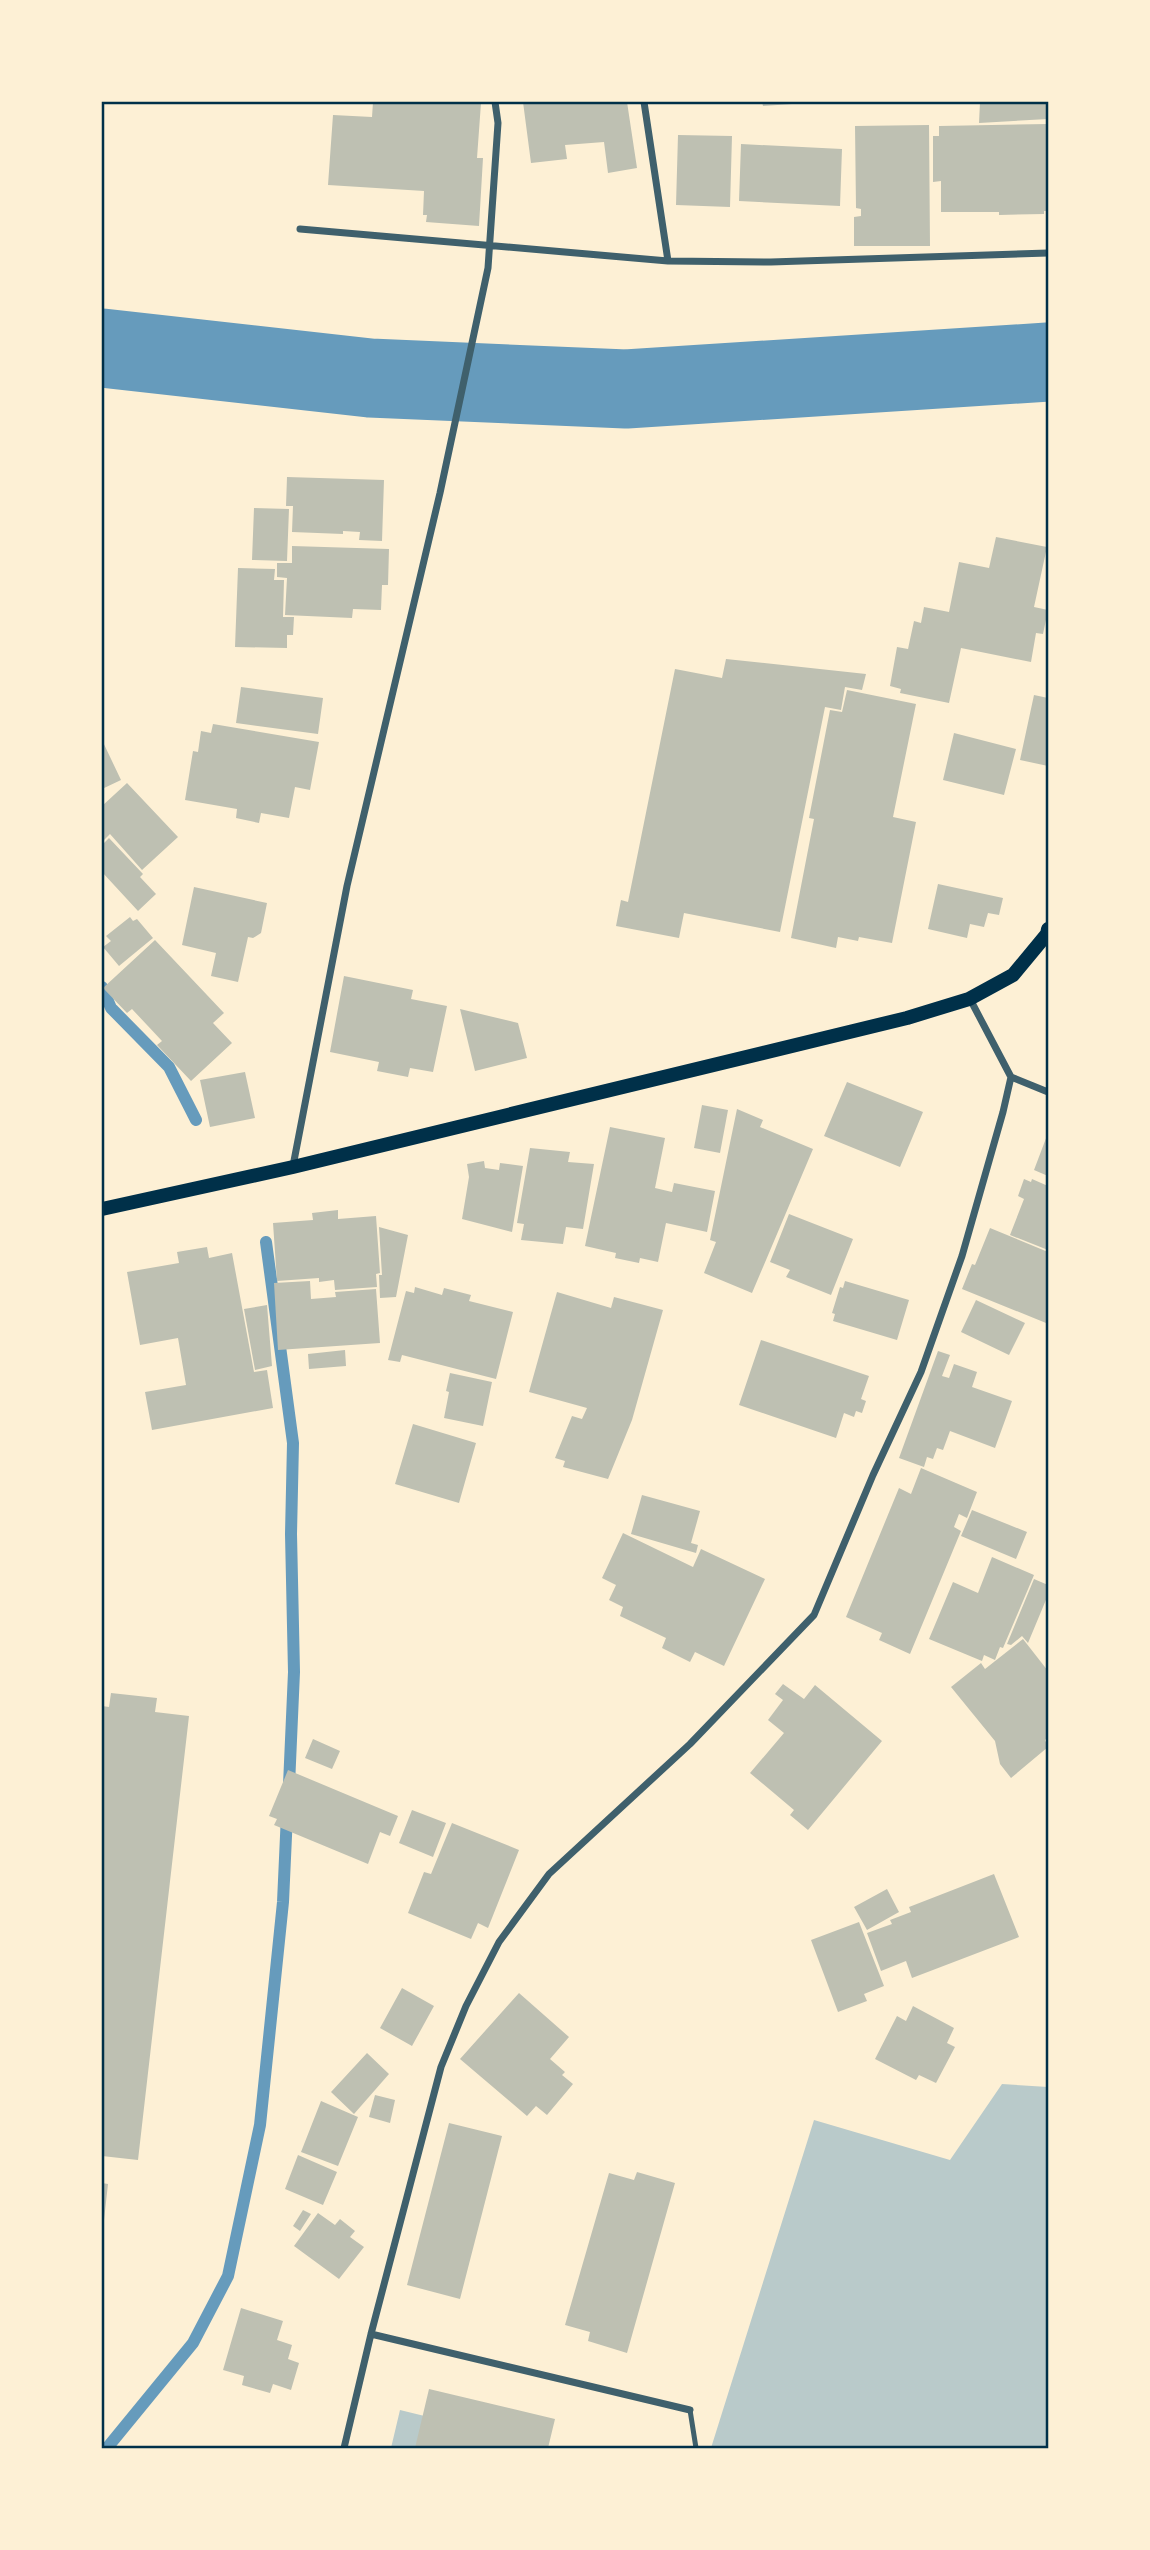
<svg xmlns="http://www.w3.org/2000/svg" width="1150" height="2550" font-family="'Nunito Sans',sans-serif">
<rect width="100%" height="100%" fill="#fdf0d5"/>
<path fill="#b9caca" d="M1002 2084 1048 2087V2448H711L814 2120 950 2160Z
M400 2410 555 2448H391Z"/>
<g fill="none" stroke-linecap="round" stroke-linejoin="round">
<path stroke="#669bbc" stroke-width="12" d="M102 987 111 1008 169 1067 196 1120
M266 1242 293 1443 291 1534 294 1672 289 1785
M107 2448 193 2343 228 2276 260 2125 283 1902 287 1814"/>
<path stroke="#669bbc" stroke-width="79" d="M102 348 370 378 626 389 1048 362"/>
</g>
<path fill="#bec0b2" d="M373 102 481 103 477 158H483L479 226 426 222 427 215H423L424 191 328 185 333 115 372 117Z
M523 102H627L637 168 608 173 604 142 565 145 567 159 531 163Z
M762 102H792V104L763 106Z
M980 102H1048V119L979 123Z
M1048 124V211H1044V214L999 215V212H941V181L933 182V136H939V126Z
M929 125 930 246H854V217L861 216V209L856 208 855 126Z
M678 135 732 136 730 207 676 205Z
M741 144 842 149 840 206 739 201Z
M287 477 384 480 382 541 359 540 360 532 343 531V534L292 532 293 506H286Z
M254 508 289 509 287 561 252 560Z
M996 537 1047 547 1034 607 1048 610 1043 634 1036 633 1031 662 961 648 949 703 900 693 901 689 890 686 897 647 908 649 914 621 921 623 924 607 949 612 959 562 989 568Z
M292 546 389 549 388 585H382L381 610 353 609 352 618 285 615 287 578 277 577V563H292Z
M238 568 275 569 274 580H284L283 617H294L293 635H287V648L235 647Z
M726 659 866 674 862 690 845 687 841 710 825 707 780 932 684 913 679 938 616 926 621 900 628 902 675 669 722 678Z
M241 687 323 698 318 734 236 723Z
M847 690 916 704 893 817 916 822 892 943 859 937 858 941 838 937 836 948 791 938 814 819 809 818 830 710 842 712Z
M1034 695 1048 698V766L1020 760Z
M213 724 319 742 310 790 295 787 289 818 261 813 259 823 236 818 237 809 185 800 193 751 198 752 201 731 211 733Z
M954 733 1016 749 1004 795 943 780Z
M102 740 121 780 102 789Z
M127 783 178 837 142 870 110 834 104 840 102 837V806Z
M109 838 143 874 140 877 156 894 138 911 102 872V845Z
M938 884 1003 898 999 915 988 913 984 927 970 924 967 938 928 929Z
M194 887 267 903 261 933 253 938 248 937 238 982 211 976 216 953 182 945Z
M130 917 133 921 137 919 153 938 119 966 103 947 111 941 106 936Z
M155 940 224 1013 213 1023 232 1043 191 1081 157 1045 162 1041 132 1009 127 1013 103 988Z
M344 976 413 990 411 999 447 1006 433 1072 410 1068 408 1077 377 1071 379 1062 330 1052Z
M460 1009 518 1023 527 1058 475 1071Z
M245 1072 255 1118 210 1127 200 1080Z
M847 1082 923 1112 900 1167 824 1136Z
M702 1105 728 1110 720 1153 694 1148Z
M737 1109 763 1120 760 1127 813 1149 752 1293 704 1273 716 1242 710 1240Z
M610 1127 665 1138 655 1188 672 1192 674 1183 715 1191 707 1232 666 1223 658 1262 640 1258 639 1263 615 1258 616 1253 585 1246Z
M1048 1133V1176L1034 1170Z
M530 1148 570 1152 568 1162 594 1164 583 1229 566 1227 563 1244 521 1240 524 1224 517 1223Z
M484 1161 485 1168 499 1170 500 1163 523 1166 512 1232 462 1219 469 1177 467 1164Z
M1024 1179 1031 1182 1032 1179 1048 1186V1250L1010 1235 1024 1199 1018 1196Z
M338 1210V1219L376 1216 380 1273 376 1274 377 1287 335 1290 334 1280 319 1282V1278L277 1281 273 1223 313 1220 312 1213Z
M789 1214 853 1239 831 1295 786 1277 790 1270 770 1262Z
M379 1227 408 1235 396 1297 380 1298 379 1275H382Z
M990 1228 1048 1252V1318L1046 1323 962 1289 972 1264 975 1265Z
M207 1247 209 1258 232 1253 254 1372 267 1370 273 1408 152 1430 145 1392 186 1385 178 1338 140 1345 127 1272 179 1263 177 1252Z
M310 1281 311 1299 336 1297 335 1292 376 1289 380 1343 278 1350 274 1283Z
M845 1281 909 1300 897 1340 833 1321 835 1314 832 1313 840 1287 843 1288Z
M415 1287 442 1295 444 1288 471 1295 469 1301 513 1312 496 1379 402 1355 400 1362 388 1360 406 1291 414 1293Z
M557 1292 611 1308 614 1297 663 1310 632 1420 608 1479 563 1467 565 1461 555 1458 572 1416 582 1419 587 1408 529 1392Z
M976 1300 1025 1323 1009 1355 961 1332Z
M267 1305 272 1366 255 1370 244 1309Z
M761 1340 869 1376 861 1399 866 1401 862 1413 856 1411 854 1417 844 1413 836 1438 739 1405Z
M345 1350 346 1366 309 1369 308 1354Z
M938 1351 950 1355 942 1376 949 1378 954 1364 977 1372 972 1387 1012 1401 995 1448 950 1431 943 1450 937 1448 933 1459 927 1457 924 1467 899 1458Z
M450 1373 492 1382 483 1426 444 1418 449 1392 446 1391Z
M413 1424 476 1443 459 1503 395 1484Z
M921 1468 977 1492 967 1518 959 1514 954 1527 961 1531 910 1654 879 1640 882 1633 846 1617 899 1488 911 1494Z
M642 1495 700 1511 691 1543 698 1545 696 1553 631 1534Z
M972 1510 1027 1532 1016 1559 961 1536Z
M623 1533 693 1567 701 1549 765 1579 724 1666 695 1652 690 1662 662 1648 666 1638 620 1616 623 1607 609 1600 616 1585 602 1578Z
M992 1557 1034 1575 1003 1648 1000 1647 995 1660 984 1655 982 1661 929 1639 953 1582 978 1593Z
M1034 1579 1048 1585V1595L1028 1643 1022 1636 1011 1645 1007 1644Z
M1023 1639 1048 1671V1737L1045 1740 1048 1747 1011 1778 1000 1764 995 1741 951 1687 981 1663 985 1669Z
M783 1684 804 1699 815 1685 882 1741 808 1830 790 1815 794 1810 750 1773 784 1733 768 1720 783 1700 775 1694Z
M111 1693 157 1698 155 1712 189 1716 138 2160 102 2156V1706L109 1707Z
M313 1739 340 1751 332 1769 305 1758Z
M288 1770 398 1816 390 1836 380 1832 368 1864 274 1825 277 1819 269 1816Z
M412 1810 446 1823 433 1857 399 1843Z
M452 1823 519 1850 488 1928 478 1923 471 1939 408 1913 424 1872 431 1874Z
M994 1874 1019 1937 912 1978 906 1961 881 1971 867 1933 892 1924 890 1920 911 1912 909 1907Z
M887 1889 899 1912 867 1930 854 1907Z
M859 1922 884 1986 864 1994 867 2001 838 2012 811 1940Z
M402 1988 434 2006 412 2046 380 2028Z
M519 1993 569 2037 550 2059 565 2072 562 2075 573 2084 547 2115 536 2106 527 2116 460 2059Z
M913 2006 954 2028 947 2043 955 2047 936 2083 919 2075 916 2080 875 2059 897 2016 906 2021Z
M367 2053 389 2074 354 2114 331 2092Z
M375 2095 395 2100 390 2123 369 2117Z
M321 2101 358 2117 338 2166 301 2152Z
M449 2123 502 2136 460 2299 407 2285Z
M298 2155 337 2172 323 2205 285 2189Z
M637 2172 675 2183 627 2353 588 2341 590 2332 565 2325 609 2173 634 2180Z
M102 2183 108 2184 103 2229H102Z
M303 2210 311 2214 300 2231 293 2226Z
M318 2213 335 2225 340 2219 355 2231 350 2237 364 2247 339 2279 294 2246Z
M241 2308 283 2321 277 2340 292 2345 288 2359 299 2363 291 2390 273 2384 270 2393 242 2385 244 2376 223 2370Z
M429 2389 555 2419 548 2448H415Z"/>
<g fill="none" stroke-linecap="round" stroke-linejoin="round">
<path stroke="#3f606c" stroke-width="5" d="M690 2410 696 2448"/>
<path stroke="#3f606c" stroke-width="7" d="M644 102 668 261
M300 229 668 261 771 262 1048 253
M1011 1077 1048 1092
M293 1166 347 886 440 493 488 268 498 123 495 102
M371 2334 690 2410
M344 2448 371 2334 441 2067 466 2006 499 1942 549 1874 690 1744 814 1615 873 1475 921 1372 962 1256 1003 1112 1011 1077 970 999"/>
<path stroke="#003049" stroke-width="14" d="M102 1209 293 1167 907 1018 969 999 1013 975 1047 934 1048 929"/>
</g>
<rect width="1150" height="2550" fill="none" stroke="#fdf0d5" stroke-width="206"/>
<rect x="103" y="103" width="944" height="2344" fill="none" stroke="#003049" stroke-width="2.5"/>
</svg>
